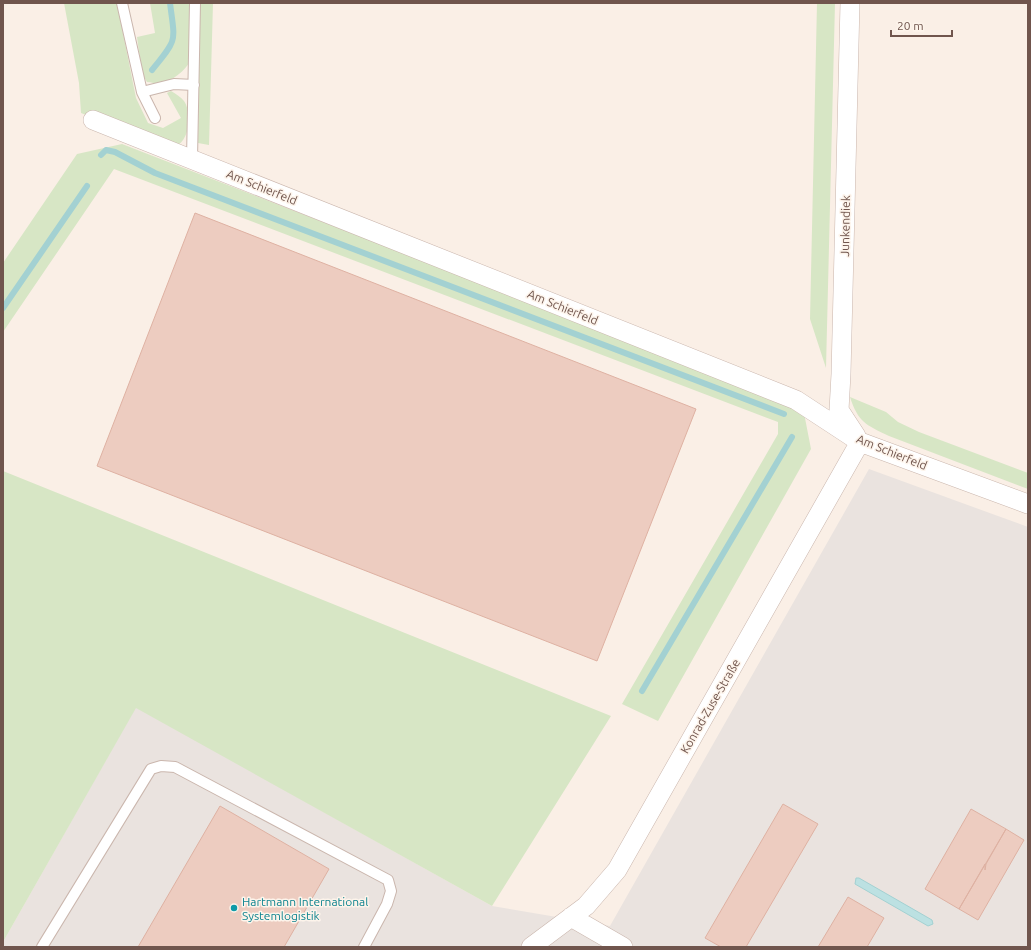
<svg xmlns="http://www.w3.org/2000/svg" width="1031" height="950" font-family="Ubuntu,sans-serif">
<rect width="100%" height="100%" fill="#faefe6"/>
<path fill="#eae3df" d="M869 469 1028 527V947H3V942L136 707 492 906 610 926Z"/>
<path fill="#d7e6c5" d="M64 3H117L136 98 148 123 163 128 181 118 167 93 171 91C176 94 181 97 184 101 192 112 190 142 175 146 172 147 168 147 165 147L81 113 79 83Z
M150 3H190L191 60C185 71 172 81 160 84 156 84 151 82 147 82L142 74 137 37 155 33Z
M200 3H213L209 145 198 143Z
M817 3H835L826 368 810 319Z
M122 144 789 403 804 413 811 449 658 721 622 704 778 434V422L114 169 3 332V263L77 154Z
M850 397 886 412 898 422 919 432 1028 473V489L889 436C866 425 858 422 850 397Z
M3 471 611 716 492 906 136 708 3 942Z"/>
<path fill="#bce1e2" stroke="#a3d1d2" d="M856 878H859L932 920 933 924 928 926 855 884Z"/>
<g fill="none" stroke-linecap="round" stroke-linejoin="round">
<path stroke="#a3d1d2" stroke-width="6" d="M152 70C178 38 175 43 170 3
M101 155 106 150 115 152 155 173 784 414
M3 308 87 186
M642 691 792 437"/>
</g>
<path fill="#edccc0" stroke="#deb1a2" d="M195 213 696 409 597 661 97 466Z
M783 804 818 824 746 947H721L705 938Z
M220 806 329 869 284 947H138Z
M971 809 1006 829 959 909 925 889Z
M1006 829 1024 840 978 920 959 909 985 864V870L986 864Z
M848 897 884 918 867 947H818Z"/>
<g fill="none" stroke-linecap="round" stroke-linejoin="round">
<g stroke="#cab6ad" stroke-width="12">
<path id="service" d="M122 3 142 92 155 118
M142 92 174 84 194 85
M192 159 195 3
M42 947 151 769 161 766 175 767 388 880 391 891 387 904 364 947"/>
</g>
<g stroke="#cab6ad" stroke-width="20">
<path id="minor" d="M850 3 841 374 839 410 856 436
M93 120 796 400 860 442 1028 504
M571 917 623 947
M531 947 586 906 617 870 860 442"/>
</g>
<use href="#service" stroke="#fff" stroke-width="10"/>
<use href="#minor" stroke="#fff" stroke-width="19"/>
</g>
<circle fill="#0f9aa8" stroke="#fdf4eb" stroke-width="1.5" cx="234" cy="908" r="4"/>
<g text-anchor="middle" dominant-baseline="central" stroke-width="3" stroke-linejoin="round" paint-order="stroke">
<g font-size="12" fill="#70554d" stroke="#fdf4eb">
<text transform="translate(262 187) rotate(22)">Am Schierfeld</text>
<text transform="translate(845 226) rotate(-89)">Junkendiek</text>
<text transform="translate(563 307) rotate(22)">Am Schierfeld</text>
<text transform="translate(892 452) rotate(22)">Am Schierfeld</text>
<text transform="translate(710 706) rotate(-60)">Konrad-Zuse-Straße</text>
</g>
<g font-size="12" fill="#0d838f" stroke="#fdf4eb" text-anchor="start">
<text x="242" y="901">Hartmann International<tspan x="242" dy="14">Systemlogistik</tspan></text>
</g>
</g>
<rect width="1031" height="950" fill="none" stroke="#70554d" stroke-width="8"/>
<path d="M891 30v6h61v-6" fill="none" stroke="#70554d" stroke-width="2"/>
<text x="897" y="30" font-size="12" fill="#70554d" stroke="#fdf4eb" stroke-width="3" paint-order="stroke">20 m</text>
</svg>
